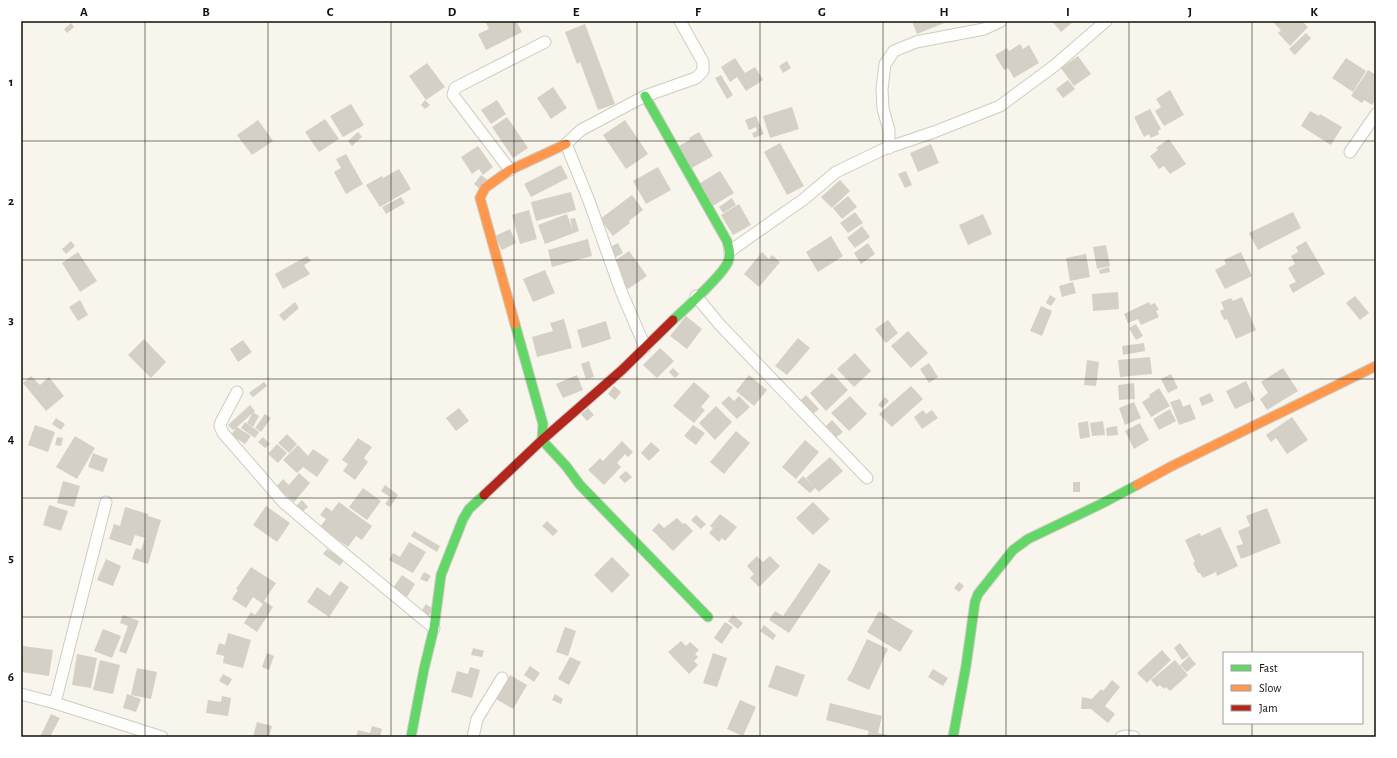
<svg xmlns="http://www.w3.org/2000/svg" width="1397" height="758" font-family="'Alegreya Sans',sans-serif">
<rect width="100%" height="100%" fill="#f8f5ec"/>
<path fill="#d4d0c6" d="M485 21H516L522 32 486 50 478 34 489 29Z
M912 21H949L917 34Z
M1052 21H1074L1061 32Z
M1272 21H1302L1308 27 1290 46 1278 33 1281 30Z
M71 23 74 27 67 33 64 29Z
M585 24 615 104 598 110 580 62 577 64 565 32Z
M1306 33 1311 38 1295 55 1289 49Z
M1020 44 1023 49 1029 45 1039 63 1014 78 1008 68 1004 70 995 55 1007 48 1009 51Z
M1078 56 1091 74 1074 86 1061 68Z
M735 58 745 73 755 67 763 80 746 91 737 77 730 82 721 67Z
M1346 58 1366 71 1353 92 1332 78Z
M787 61 791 68 783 73 779 66Z
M427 63 445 87 426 100 409 76Z
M1368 70 1376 75V99L1372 105 1364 100 1362 103 1351 96Z
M721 75 733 95 727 99 715 78Z
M1068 80 1075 89 1063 98 1056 89Z
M553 87 567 108 551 119 537 98Z
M1170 90 1184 115 1164 126 1155 111 1161 107 1156 99Z
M425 100 430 105 425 109 421 105Z
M497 100 506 114 491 124 481 110Z
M351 104 364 125 343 137 330 116Z
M792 107 799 129 770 138 763 116Z
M1150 109 1161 129 1158 131 1159 134 1151 138 1149 134 1144 137 1134 117Z
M1310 111 1319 116 1320 114 1342 127 1331 145 1301 126Z
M756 116 764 134 754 138 752 133 757 131 756 127 749 130 745 120Z
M507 117 528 148 513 158 492 127Z
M325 119 339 139 319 152 305 132Z
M258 120 273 141 252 155 237 135Z
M625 120 648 154 626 169 603 135Z
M358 132 362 137 352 146 348 141Z
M699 132 713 156 690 169 677 147 690 140 689 138Z
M1169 139 1186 164 1170 174 1164 166 1159 169 1150 156 1158 150 1156 148Z
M780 143 804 186 787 195 764 152Z
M931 144 939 163 918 172 910 153Z
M478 146 493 167 483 175 479 169 472 174 461 157Z
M346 154 363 184 346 194 334 172 341 168 336 159Z
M561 165 568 178 531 197 524 184Z
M658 167 671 190 646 204 633 181Z
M399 169 411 189 380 207 366 185 382 176 383 178Z
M720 171 734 193 711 207 697 185Z
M906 171 912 185 905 188 898 174Z
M481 175 490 182 482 191 474 184Z
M840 180 850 191 832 208 821 197Z
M571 192 576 210 536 221 531 202Z
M632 195 643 210 629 221 630 223 613 236 600 219Z
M848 196 857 207 842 219 833 208Z
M401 197 405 203 386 214 382 207Z
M732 198 736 205 723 213 719 207Z
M739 204 751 225 733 235 721 215Z
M529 210 537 239 520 244 512 215Z
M855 212 863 223 848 233 840 223Z
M1293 212 1301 228 1258 250 1249 233Z
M567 214 573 231 570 219 575 218 579 231 545 244 538 225Z
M983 214 992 234 968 245 959 225Z
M862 226 870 237 855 248 847 238Z
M510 229 516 243 502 250 495 236Z
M831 236 843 256 818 272 806 252Z
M588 239 592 256 552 267 548 250Z
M71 241 75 246 66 254 62 249Z
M1306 241 1325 274 1293 293 1289 285 1296 282 1288 268 1295 264 1291 256 1298 252 1296 247Z
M618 243 623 253 612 259 606 249Z
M868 243 875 254 861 264 854 253Z
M1106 245 1110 266 1097 269 1093 247Z
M629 251 647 276 628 289 618 275 621 273 613 262Z
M78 252 97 281 80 292 62 263Z
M762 252 769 259 772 255 780 262 759 287 744 274Z
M1241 252 1252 276 1225 289 1215 270 1226 264 1224 260Z
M1086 254 1090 277 1070 281 1066 258Z
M307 256 311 261 304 265 310 274 283 289 275 274Z
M1109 267 1110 272 1100 274 1099 270Z
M545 270 555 293 533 302 523 279Z
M1073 282 1076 293 1062 297 1059 286Z
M1118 292 1119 309 1093 311 1092 294Z
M1050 295 1056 299 1051 306 1046 303Z
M1355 296 1369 313 1360 320 1346 303Z
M1242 297 1256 330 1236 339 1227 319 1224 320 1220 311 1224 309 1221 302 1231 298 1233 301Z
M80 300 88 315 78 321 69 307Z
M295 302 299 308 284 321 279 315Z
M1149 302 1150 305 1155 303 1159 310 1156 311 1159 317 1141 325 1138 319 1128 323 1124 314Z
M1041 306 1052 311 1042 336 1030 331Z
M686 316 702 329 687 349 670 336Z
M564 319 572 348 537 357 532 337 553 331 550 323Z
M888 320 898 333 886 343 875 329Z
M606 321 611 339 582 348 577 330Z
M1136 324 1143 336 1136 340 1129 328Z
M908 331 928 353 911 368 891 346Z
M798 338 810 348 787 375 775 366Z
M144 339 166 362 151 378 128 355Z
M243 340 252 352 238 362 230 349Z
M1144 343 1145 351 1123 355 1122 346Z
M660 348 674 361 657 378 643 365Z
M855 353 871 371 854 387 837 369Z
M1150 357 1152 374 1120 377 1118 360Z
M1087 360 1099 362 1096 386 1084 385Z
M589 361 594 377 586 379 581 364Z
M929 363 938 377 929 383 920 369Z
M673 368 679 374 675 378 669 372Z
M1283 368 1298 391 1267 410 1260 399 1268 393 1261 382Z
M832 373 848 390 826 411 810 393Z
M1171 374 1178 388 1168 393 1161 379Z
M577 375 583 390 563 398 556 384Z
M749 375 767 390 754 406 736 391Z
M31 376 40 385 49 377 64 396 46 411 23 383Z
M1246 381 1255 400 1235 409 1226 391Z
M264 382 267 386 253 397 249 393Z
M694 382 710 396 701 407 705 410 694 423 673 406Z
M1134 383 1135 399 1119 400 1118 385Z
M614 386 621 392 615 400 608 394Z
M911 386 923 399 892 427 879 414Z
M1159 388 1170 406 1151 417 1142 402 1150 397 1149 395Z
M1210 393 1214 401 1202 406 1199 398Z
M806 395 819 409 812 415 799 402Z
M729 396 734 401 739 396 750 407 737 419 721 403Z
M850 396 867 414 849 431 831 413Z
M885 397 889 401 882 408 878 405Z
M1180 399 1183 407 1190 404 1196 419 1179 425 1170 402Z
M1134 402 1141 418 1125 425 1119 408Z
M250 405 255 411 237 427 251 436 245 444 231 435 236 428 233 430 228 425Z
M716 406 732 422 715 440 699 423Z
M459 408 469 421 456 431 446 418Z
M588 408 594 415 587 421 581 414Z
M1170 409 1176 421 1159 430 1153 419Z
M923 410 926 414 932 410 938 418 922 429 914 417Z
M253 412 259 416 253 427 247 423Z
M265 414 271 418 261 432 255 428Z
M1292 417 1308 440 1287 454 1276 438 1271 442 1266 435Z
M56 418 65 424 61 430 52 424Z
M832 420 843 432 834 439 824 428Z
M1088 421 1090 437 1080 439 1078 423Z
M1103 421 1105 435 1092 436 1090 423Z
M245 422 259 432 255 438 241 428Z
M1140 423 1149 440 1134 449 1125 431Z
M35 425 55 432 48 452 28 445Z
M693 425 705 433 696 445 684 436Z
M1117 426 1118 435 1107 436 1106 428Z
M736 431 750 443 724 474 710 462Z
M287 434 297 444 289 453 278 443Z
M75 436 95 448 77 479 56 467Z
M57 437 63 438 61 446 55 445Z
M263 437 270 444 265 448 258 442Z
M358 438 372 447 364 458 368 462 355 480 343 471 348 464 342 460Z
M805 440 819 452 796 479 782 467Z
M622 441 633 452 628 457 625 454 617 463 621 467 604 485 588 470 600 458 603 461Z
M651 442 660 450 649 461 641 453Z
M277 444 287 453 278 463 268 454Z
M298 445 308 456 313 449 329 460 317 477 303 467 297 473 283 460Z
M93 453 108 459 103 472 88 467Z
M830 457 843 471 819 492 815 488 810 493 797 482 803 476 814 486 806 478Z
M626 471 632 477 625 483 619 477Z
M299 473 310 483 294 502 276 487 283 479 289 485Z
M63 481 80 486 74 507 57 503Z
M1073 482H1080V492H1073Z
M385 485 398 495 390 507 385 504 390 497 381 491Z
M363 488 381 501 367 520 349 507Z
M302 500 308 507 302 512 296 506Z
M339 502 372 526 362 540 356 536 348 547 320 527 326 519 320 515 326 507 332 511Z
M813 502 830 519 813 535 796 518Z
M49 505 68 511 61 531 43 525Z
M266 506 290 523 277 542 253 525Z
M125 507 148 514V516L161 520 148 564 132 559 136 548 141 550 145 538 135 535 131 546 109 539 114 524 120 526Z
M1267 508 1281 543 1241 559 1236 546 1243 544 1238 531 1250 526 1246 516Z
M720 514 737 527 725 541 722 538 719 542 709 533 713 528 710 526Z
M696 515 706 524 701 529 691 520Z
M677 518 683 524 685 523 693 531 673 551 652 530 659 523 664 528Z
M547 521 558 531 553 536 542 526Z
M1220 527 1238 566 1217 576 1216 572 1203 578 1200 573H1198L1193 563 1195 562 1185 540 1200 533 1201 536Z
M414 531 440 546 437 552 411 536Z
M409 542 426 552 413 573 389 560 393 553 400 557Z
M327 549 344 560 340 566 323 554Z
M757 556 763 562 770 556 780 566 759 587 750 578 754 574 747 566Z
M612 557 630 575 612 593 594 575Z
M106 559 121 566 113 586 97 580Z
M819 563 831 571 789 633 769 620 775 611 783 616Z
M251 567 276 583 264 601 273 607 257 632 244 623 251 612 255 615 263 604 253 597 246 608 232 599 238 590 236 589Z
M424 572 431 576 427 582 420 579Z
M402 575 415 584 407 597 393 588Z
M340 581 349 587 329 617 307 602 317 587 330 596Z
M959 582 964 586 959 592 954 588Z
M426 604 433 609 428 616 421 612Z
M879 611 913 631 900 652 867 632Z
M123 615 139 621 126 654 119 651 128 626 120 623Z
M733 615 743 623 738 629 728 621Z
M725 622 733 627 722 644 714 638Z
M764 625 776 635 773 640 760 631Z
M565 627 576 631 568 656 556 652Z
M103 629 121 636 112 658 94 651Z
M228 633 251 640 243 668 223 663 224 656 216 654 219 643 225 645Z
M867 639 888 649 869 690 847 680 849 675H850Z
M681 641 686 646 690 642 699 650 695 654 698 657 694 661 698 665 689 674 668 652Z
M1180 643 1189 655 1182 660 1174 648Z
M23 646 53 650 49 676 21 672Z
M473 648 484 651 482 657 471 655Z
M1162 650 1171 660 1147 683 1137 673Z
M267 653 274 656 269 670 262 667Z
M713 653 727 658 717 687 703 683Z
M77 654 97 658 91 688 72 685Z
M1189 656 1196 664 1187 672 1180 665Z
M570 657 581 662 569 685 558 679Z
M100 660 120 665 113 694 93 690Z
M1175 660 1188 675 1170 691 1166 687 1164 689 1160 685 1157 687 1151 680Z
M776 665 805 675 797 697 768 687Z
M530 666 540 673 534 682 524 675Z
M470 667 480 670 472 698 451 692 457 671 468 674Z
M137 668 157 672 151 699 131 695Z
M933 669 948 678 943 686 928 677Z
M223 674 232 679 228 686 219 681Z
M510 675 527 685 513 709 496 699Z
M1112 680 1120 687 1105 706 1115 714 1108 723 1091 709H1081L1082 697 1092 699 1101 689 1103 691Z
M127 694 141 699 136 712 123 708Z
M555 694 563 699 561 704 552 700Z
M222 696 231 698 228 716 206 713 208 700 221 702Z
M740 700 756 707 743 736 727 729Z
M830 703 882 716 878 733 887 735 886 737H867L869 731 826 720Z
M51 714 60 718 50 737H40Z
M257 722 272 726 269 737H253Z
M372 726 382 729 380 737H356L358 730 370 733Z"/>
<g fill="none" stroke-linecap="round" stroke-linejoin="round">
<g stroke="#cfccc3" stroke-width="13">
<path id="street" d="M889 148V130L883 109 882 89 885 64 894 51 916 42 984 29 1001 21
M1350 152 1376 114
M510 170 453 95 455 88 545 42
M730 251 804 199 836 172 884 149 934 132 1000 106 1054 66 1106 21
M696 296 720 325 867 478
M645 347 621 291 589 201 566 144 581 130 645 96 696 78 703 71V62L680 21
M237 392 221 422 220 426 223 433 283 502 330 542 434 628
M21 694 55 703 162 737
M55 703 106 502
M473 737 477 719 502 678
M1121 737 1125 736 1134 737"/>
</g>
<g stroke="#cfccc3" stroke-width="11">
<path id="fast" d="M645 96 727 241C729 248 731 255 728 262 722 276 686 308 673 320
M515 324 543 424 542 440 566 466 580 485 708 617
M411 737 424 669 434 628 441 575 463 519 469 509 484 495
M953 737 966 666 975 602 978 594 1013 550 1028 539 1103 503 1137 485"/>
</g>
<g stroke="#cfccc3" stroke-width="11">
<path id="slow" d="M515 324 480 198 485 188 510 170 566 144
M1137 485 1172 466 1376 366"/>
</g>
<g stroke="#cfccc3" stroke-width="11">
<path id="jam" d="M484 495 542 440 622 370 673 320"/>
</g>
<use href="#street" stroke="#fefefc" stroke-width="11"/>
<use href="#fast" stroke="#63d668" stroke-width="9"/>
<use href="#slow" stroke="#ff974d" stroke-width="9"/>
<use href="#jam" stroke="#b3261e" stroke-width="9"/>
</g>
<path fill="none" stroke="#120f06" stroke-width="1" stroke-opacity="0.55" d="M145 21V737M268 21V737M391 21V737M514 21V737M637 21V737M760 21V737M883 21V737M1006 21V737M1129 21V737M1252 21V653M21 141H1376M21 260H1376M21 379H1376M21 498H1376M21 617H1376M1252 723V737"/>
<rect width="1397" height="758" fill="none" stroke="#ffffff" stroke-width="44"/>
<rect x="1223" y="652" width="140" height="72" fill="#ffffff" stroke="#a09f9b"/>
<rect x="1231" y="665" width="20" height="6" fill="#63d668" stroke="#a09f9b"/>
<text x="1259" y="672" font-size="12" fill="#120f06">Fast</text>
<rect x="1231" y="685" width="20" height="6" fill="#ff974d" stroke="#a09f9b"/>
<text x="1259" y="692" font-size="12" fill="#120f06">Slow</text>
<rect x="1231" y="705" width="20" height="6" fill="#b3261e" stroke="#a09f9b"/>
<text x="1259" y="712" font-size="12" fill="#120f06">Jam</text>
<rect x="22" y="22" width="1353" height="714" fill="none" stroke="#120f06" stroke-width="1.5"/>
<g font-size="13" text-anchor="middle" font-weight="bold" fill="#120f06">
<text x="84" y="16">A</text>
<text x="206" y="16">B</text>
<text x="330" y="16">C</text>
<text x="452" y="16">D</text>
<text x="576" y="16">E</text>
<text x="698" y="16">F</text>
<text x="822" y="16">G</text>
<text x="944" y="16">H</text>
<text x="1068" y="16">I</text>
<text x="1190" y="16">J</text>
<text x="1314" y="16">K</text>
<text x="11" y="86">1</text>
<text x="11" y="205">2</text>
<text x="11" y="324">3</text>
<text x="11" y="443">4</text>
<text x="11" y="562">5</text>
<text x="11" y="681">6</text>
</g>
</svg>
